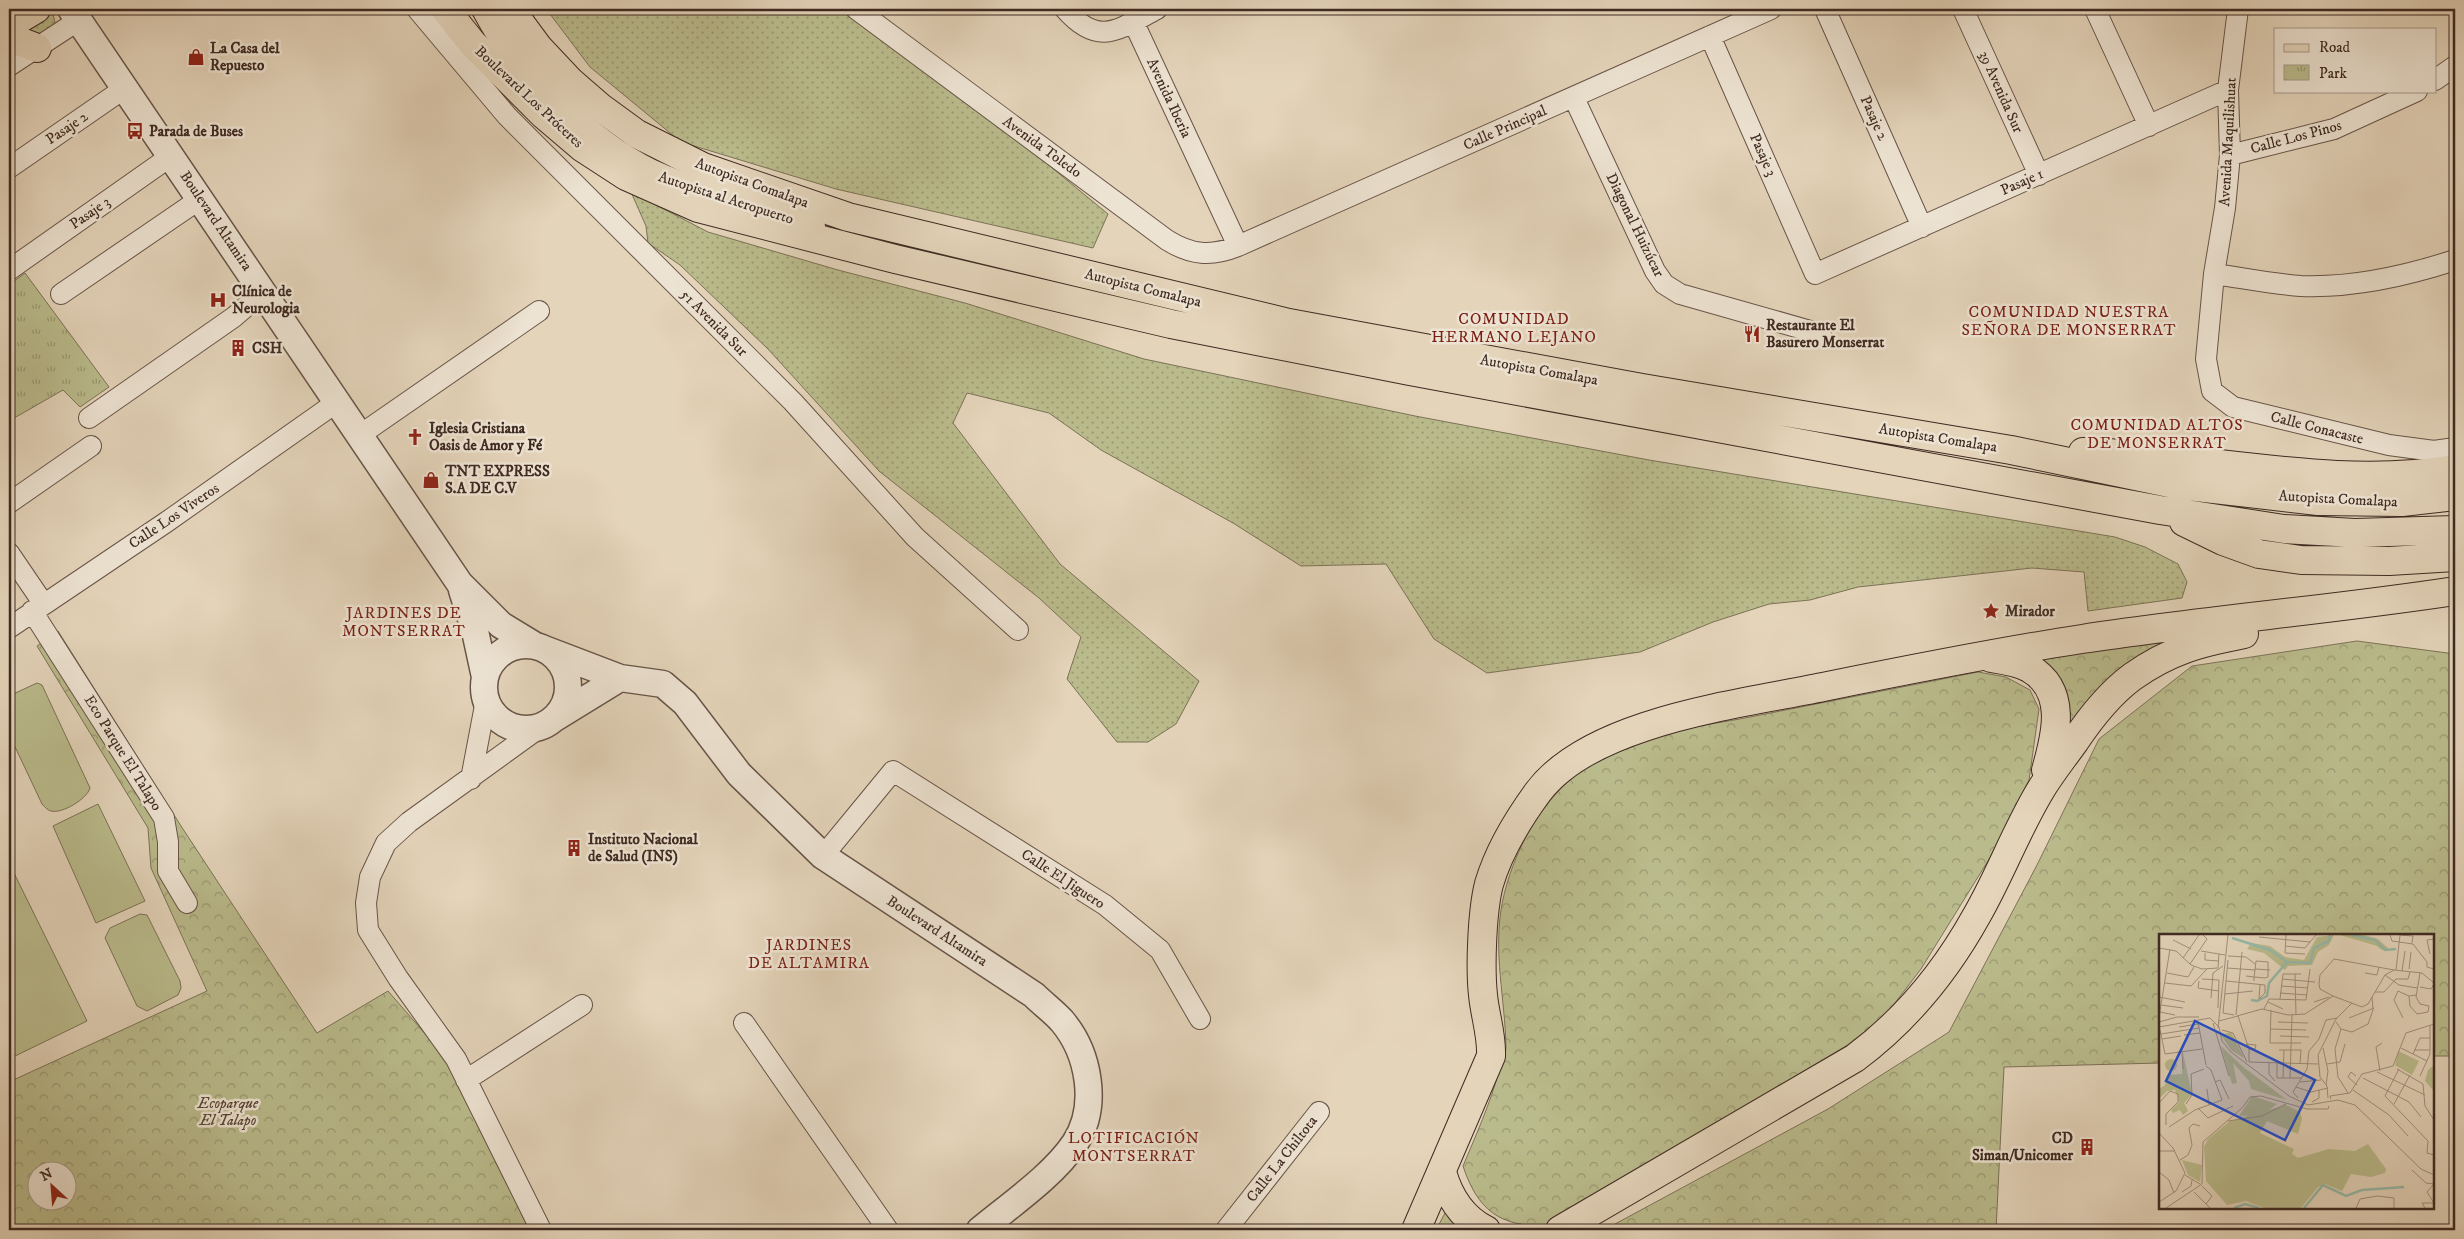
<svg xmlns="http://www.w3.org/2000/svg" width="2464" height="1239" font-family="'IM FELL DW Pica',serif">
<defs>
<pattern id="grass-dots" width="8" height="8" patternUnits="userSpaceOnUse" patternTransform="scale(1.25)"><rect width="8" height="8" fill="#babb8c"/><path d="M2 2h.1M6 6h.1" fill="none" stroke="#999872" stroke-width="1.8" stroke-linecap="round"/></pattern>
<pattern id="forest-crowns" width="20" height="18" patternUnits="userSpaceOnUse" patternTransform="scale(1.25)"><rect width="20" height="18" fill="#babb8c"/><path d="M2 6a3 3 0 1 1 6 0M12 15a3 3 0 1 1 6 0" fill="none" stroke="#999872"/></pattern>
<pattern id="park-tufts" width="24" height="20" patternUnits="userSpaceOnUse" patternTransform="scale(1.25)"><rect width="24" height="20" fill="#babb8c"/><path d="M3 7l-1-3M5 7V3M7 7l1-3M15 17l-1-3M17 17v-4M19 17l1-3" fill="none" stroke="#999872"/></pattern>
</defs>
<rect width="100%" height="100%" fill="#e4d4ba"/>
<filter id="stains"><feTurbulence type="fractalNoise" baseFrequency=".004" numOctaves="4"/><feColorMatrix values="0 0 0 0 .2 0 0 0 0 .09 0 0 0 0 .02 0 0 0 .5 -.17"/></filter>
<radialGradient id="worn" r=".72"><stop offset=".6" stop-color="#630" stop-opacity="0"/><stop offset="1" stop-color="#630" stop-opacity=".3"/></radialGradient>
<path fill="url(#grass-dots)" stroke="#7c7257" d="M549 9H844L1034 153 1108 214 1093 248 836 189 681 142 590 67 547 10Z
M51 14H53L56 27 43 36 19 35Z
M631 192 708 232 838 270 965 303 1144 359 1415 416 1649 460 2115 537 2145 547 2178 564 2187 582 2182 598 2088 611 2084 572 2032 568 1858 587 1810 600 1769 604 1713 622 1640 652 1487 673 1434 639 1386 564 1301 566 1233 523 1101 450 1049 413 967 393 953 423 1060 564 1199 681 1176 724 1148 742H1117L1067 679 1081 637 1039 598 879 471 768 349 680 265 648 243 646 226Z"/>
<path fill="url(#forest-crowns)" stroke="#7c7257" fill-rule="evenodd" d="M58 631 181 826 317 1033 388 991 434 1044 455 1071 529 1230H9V1082L207 991 151 868 148 828 37 646ZM38 1172H68V1202H38Z
M2172 638 2070 725 2069 711 2039 658Z
M2357 641 2455 654V1056H2433V935H2160V1063L2004 1067 1996 1230H1604L1828 1109 1949 1032 2037 865 2099 739 2192 666Z
M1978 672 2006 677 2030 690 2039 709 2029 780 1991 856 1921 969 1885 1016 1846 1046 1546 1225C1500 1228 1477 1209 1463 1166 1476 1135 1490 1104 1499 1071 1501 1064 1506 1055 1506 1047 1505 999 1493 952 1502 904 1513 849 1543 797 1589 764 1630 733 1700 727 1750 717 1826 702 1902 687 1978 672Z
M1445 1213 1468 1230H1436Z"/>
<path fill="url(#park-tufts)" stroke="#7c7257" d="M25 273 109 387 80 407 63 390 9 421V285Z"/>
<path fill="#babb8c" stroke="#7c7257" d="M37 683 42 685 90 788C87 799 62 814 51 811 47 810 45 807 42 804L9 734V696Z
M98 804 145 901 96 923 53 826Z
M9 863 87 1021 9 1059Z
M140 914 147 915 180 981 181 988 178 995 147 1011 137 1006 105 938 110 928Z"/>
<g fill="none" stroke-linecap="round" stroke-linejoin="round">
<g stroke="#685448" stroke-width="22">
<path id="minor" d="M417 9 507 116 793 402 915 537 1018 630
M856 9 1167 240C1191 255 1211 257 1238 246L1771 9
M1065 9C1099 48 1119 29 1157 9
M1825 9 1922 227
M1963 9 2039 175
M2095 9 2149 126
M2238 9 2228 90 2230 155 2225 208 2214 274 2206 359 2212 391 2233 407 2389 445 2434 451 2455 448
M1133 21 1238 246
M1710 36 1815 274 2228 90
M9 66 79 20
M2435 80 2455 66
M1574 98 1655 271 1664 284 1680 294 1821 334
M2230 155 2334 129 2417 91
M9 168 125 88
M9 270 171 156
M2214 274C2243 278 2272 284 2301 286 2354 288 2406 276 2455 260
M61 294 200 199
M89 418 234 317 263 292
M360 435 539 311
M9 503 91 446
M9 553 43 603
M32 611 164 818 168 842V871L187 903
M9 628 165 523 337 402
M471 779 486 700
M823 856 893 771 1105 905 1160 950 1200 1019
M744 1023 888 1230
M466 1080 582 1005
M541 1230 456 1059 398 978 368 930 366 903 370 877 386 843 409 822 542 726
M1226 1230 1319 1112"/>
</g>
<g stroke="#685448" stroke-width="29">
<path id="tertiary" d="M71 9 460 584 501 625 534 645
M462 590 475 631 485 677
M484 687a42 42 0 1 1 84 0a42 42 0 1 1-84 0Z
M544 649 620 678 663 684 685 703 739 774 823 856 1034 995C1043 1004 1054 1012 1062 1021 1089 1053 1099 1106 1075 1143 1053 1176 1010 1205 980 1230
M555 718 620 678"/>
</g>
<g stroke="#3f2a22" stroke-width="30">
<path id="primary" d="M486 9C520 73 585 141 650 173 695 194 747 206 795 219L811 227"/>
</g>
<g stroke="#3f2a22" stroke-width="30">
<path id="trunk" d="M445 9 473 44 543 114 583 148 626 176 698 208 895 259 1171 324 1410 371 2160 510 2284 529 2355 533 2455 530
M510 9 538 47 570 81 600 107 637 134 703 167 848 217 1289 323 1642 388 2011 450 2179 485 2318 501 2402 502 2455 496
M9 25 36 9
M9 42 19 41 37 48
M2083 452C2208 455 2331 490 2455 469
M2184 522 2223 541 2259 554 2301 560 2389 561 2455 557
M1991 658C2004 660 2018 662 2029 668 2068 690 2056 735 2046 770
M1442 1172C1449 1197 1462 1218 1486 1230
M1416 1230 1491 1056C1492 1035 1485 1016 1483 995 1480 967 1482 911 1489 884 1498 853 1519 818 1538 792 1592 720 1743 704 1828 686 1912 669 1997 652 2082 639 2206 620 2331 610 2455 591
M1560 1230 1855 1058C1906 1020 1946 971 1977 915 2000 875 2016 831 2040 791 2050 774 2063 758 2075 741 2091 717 2108 695 2132 677 2170 650 2199 643 2244 634"/>
</g>
<use href="#minor" stroke="#ede3d2" stroke-width="20"/>
<use href="#tertiary" stroke="#ede3d2" stroke-width="26"/>
<use href="#primary" stroke="#e4d4ba" stroke-width="28"/>
<use href="#trunk" stroke="#e4d4ba" stroke-width="28"/>
</g>
<defs>
<g id="shop-bare" transform="scale(1.35)"><path d="M-5-2.5h2.3a2.7 3.5 0 0 1 5.4 0H5L5.5 6h-11ZM-1.5-2.5h3a1.5 2.3 0 0 0-3 0Z" fill="#8f2418" stroke="#ede3d2" stroke-width="2.5" paint-order="stroke"/></g>
<g id="bus-bare" transform="scale(1.35)"><path d="M-5-6H5V4H4V6H2V4H-2V6H-4V4H-5ZM-3.5-4V0h7V-4ZM-3.5 1.2v1.5H-2V1.2ZM2 1.2v1.5H3.5V1.2Z" fill="#8f2418" stroke="#ede3d2" stroke-width="2.5" paint-order="stroke"/></g>
<g id="hospital-bare" transform="scale(1.35)"><path d="M-5-5h3v3.5h4V-5h3V5h-3V1.5h-4V5h-3Z" fill="#8f2418" stroke="#ede3d2" stroke-width="2.5" paint-order="stroke"/></g>
<g id="restaurant-bare" transform="scale(1.35)"><path d="M-5-6h1v4h1v-4h1v4h1v-4h1v5L-1.5 .5V6h-2V.5L-5-1ZM5-6V6H3V1.5H1.5Q1.5-4 5-6Z" fill="#8f2418" stroke="#ede3d2" stroke-width="2.5" paint-order="stroke"/></g>
<g id="building-bare" transform="scale(1.35)"><path d="M-4-6H4V6H1V3H-1V6H-4ZM-2.5-4.3h1.7v1.8h-1.7ZM.8-4.3h1.7v1.8H.8ZM-2.5-1h1.7V.8h-1.7ZM.8-1h1.7V.8H.8Z" fill="#8f2418" stroke="#ede3d2" stroke-width="2.5" paint-order="stroke"/></g>
<g id="church-bare" transform="scale(1.35)"><path d="M-1.2-6h2.4v3.5h3.3v2.4h-3.3V6h-2.4V-.1h-3.3v-2.4h3.3Z" fill="#8f2418" stroke="#ede3d2" stroke-width="2.5" paint-order="stroke"/></g>
<g id="sight-bare" transform="scale(1.35)"><path d="M0-6L1.8-2.2L6-1.7L2.9 1.2L3.7 5.4L0 3.3L-3.7 5.4L-2.9 1.2L-6-1.7L-1.8-2.2Z" fill="#8f2418" stroke="#ede3d2" stroke-width="2.5" paint-order="stroke"/></g>
</defs>
<g fill-rule="evenodd">
<use href="#shop-bare" x="196" y="57"/>
<use href="#bus-bare" x="135" y="131"/>
<use href="#hospital-bare" x="218" y="300"/>
<use href="#restaurant-bare" x="1752" y="334"/>
<use href="#building-bare" x="238" y="348"/>
<use href="#church-bare" x="415" y="437"/>
<use href="#shop-bare" x="431" y="480"/>
<use href="#sight-bare" x="1991" y="611"/>
<use href="#building-bare" x="574" y="848"/>
<use href="#building-bare" x="2087" y="1147"/>
</g>
<g text-anchor="middle" dominant-baseline="central" stroke-width="5" stroke-linejoin="round" paint-order="stroke">
<g font-size="15" font-weight="bold" fill="#3f2a22" stroke="#ede3d2" text-anchor="start">
<text x="210" y="48">La Casa del<tspan x="210" dy="17">Repuesto</tspan></text>
<text x="149" y="131">Parada de Buses</text>
<text x="232" y="291">Clínica de<tspan x="232" dy="17">Neurologia</tspan></text>
<text x="1766" y="325">Restaurante El<tspan x="1766" dy="17">Basurero Monserrat</tspan></text>
<text x="252" y="348">CSH</text>
<text x="429" y="428">Iglesia Cristiana<tspan x="429" dy="17">Oasis de Amor y Fé</tspan></text>
<text x="445" y="471">TNT EXPRESS<tspan x="445" dy="17">S.A DE C.V</tspan></text>
<text x="2005" y="611">Mirador</text>
<text x="588" y="839">Instituto Nacional<tspan x="588" dy="17">de Salud (INS)</tspan></text>
<text x="2073" y="1138" text-anchor="end">CD<tspan x="2073" dy="17">Siman/Unicomer</tspan></text>
</g>
<g font-size="15" fill="#3f2a22" stroke="#ede3d2">
<text transform="translate(2001 92) rotate(66)">39 Avenida Sur</text>
<text transform="translate(529 97) rotate(43)">Boulevard Los Próceres</text>
<text transform="translate(1169 98) rotate(65)">Avenida Iberia</text>
<text transform="translate(1874 118) rotate(66)">Pasaje 2</text>
<text transform="translate(67 128) rotate(-34)">Pasaje 2</text>
<text transform="translate(1505 128) rotate(-24)">Calle Principal</text>
<text transform="translate(2296 137) rotate(-15)">Calle Los Pinos</text>
<text transform="translate(2228 142) rotate(-87)">Avenida Maquilishuat</text>
<text transform="translate(1042 147) rotate(36)">Avenida Toledo</text>
<text transform="translate(1763 155) rotate(66)">Pasaje 3</text>
<text transform="translate(2022 182) rotate(-24)">Pasaje 1</text>
<text transform="translate(752 183) rotate(20)">Autopista Comalapa</text>
<text transform="translate(726 198) rotate(18)">Autopista al Aeropuerto</text>
<text transform="translate(90 213) rotate(-35)">Pasaje 3</text>
<text transform="translate(216 221) rotate(56)">Boulevard Altamira</text>
<text transform="translate(1635 225) rotate(64)">Diagonal Huizúcar</text>
<text transform="translate(1143 288) rotate(14)">Autopista Comalapa</text>
<text transform="translate(714 323) rotate(45)">51 Avenida Sur</text>
<text transform="translate(1539 370) rotate(10)">Autopista Comalapa</text>
<text transform="translate(2317 428) rotate(14)">Calle Conacaste</text>
<text transform="translate(1938 438) rotate(9)">Autopista Comalapa</text>
<text transform="translate(2338 499) rotate(3)">Autopista Comalapa</text>
<text transform="translate(174 516) rotate(-34)">Calle Los Viveros</text>
<text transform="translate(123 753) rotate(58)">Eco Parque El Talapo</text>
<text transform="translate(1063 879) rotate(33)">Calle El Jiguero</text>
<text transform="translate(937 931) rotate(33)">Boulevard Altamira</text>
<text transform="translate(1282 1159) rotate(-52)">Calle La Chiltota</text>
</g>
<g font-size="15" font-style="italic" fill="#584737" stroke="#ede3d2">
<text x="228" y="1103">Ecoparque<tspan x="228" dy="17">El Talapo</tspan></text>
</g>
<g font-size="16" letter-spacing="1" fill="#7a1f14" stroke="#ede3d2">
<text x="2069" y="312">COMUNIDAD NUESTRA<tspan x="2069" dy="18">SEÑORA DE MONSERRAT</tspan></text>
<text x="1514" y="319">COMUNIDAD<tspan x="1514" dy="18">HERMANO LEJANO</tspan></text>
<text x="2157" y="425">COMUNIDAD ALTOS<tspan x="2157" dy="18">DE MONSERRAT</tspan></text>
<text x="404" y="613">JARDINES DE<tspan x="404" dy="18">MONTSERRAT</tspan></text>
<text x="809" y="945">JARDINES<tspan x="809" dy="18">DE ALTAMIRA</tspan></text>
<text x="1134" y="1138">LOTIFICACIÓN<tspan x="1134" dy="18">MONTSERRAT</tspan></text>
</g>
</g>
<g transform="translate(2159 934)">
<rect width="275" height="275" fill="#e4d4ba"/>
<path d="M72 98 85 124 72 116 62 101ZM62 112 83 132 128 166 92 155 90 147 74 129 78 149 73 150Z" fill="#babb8c"/>
<path d="M175 1 170 11 159 18 153 31 129 32 126 36 105 19 88 15 92 9 111 12 126 23 145 26 158 3ZM181 1H205L219 5 230 15H238L223 16 218 12ZM24 119 33 160 25 169 29 177 24 181 21 176 14 179 12 176 20 168 16 156 8 157 0 165V155L6 151 8 141 23 140ZM275 131V157L266 147 269 136ZM93 162 118 170 103 181 80 182ZM127 171 141 178 143 185 139 200 108 187 101 199 135 215 133 220 139 224 170 215 196 217 209 210 227 235 226 239 212 243 192 240 183 257 166 250 159 253 142 274H105L87 267 68 271 47 247 45 213 49 205 71 187Z" fill="#babb8c"/>
<path d="M239 117 260 127 253 141 236 131ZM23 226 43 231 41 248 29 241Z" fill="#babb8c"/>
<path d="M6 131a6 6 0 1 1 12 0a6 6 0 1 1-12 0Z" fill="#babb8c"/>
<path fill="none" stroke="#97b9aa" stroke-width="2.5" d="M193 1 216 6 226 16 237 15M73 4 111 16 128 28 151 29 155 14 170 7 171 1M92 66 98 67 108 62 110 49 128 28M75 274 86 270 100 274M145 274 164 251 187 262 203 256 245 253"/>
<path fill="none" stroke="#a2907d" stroke-width="1" d="M127 1 126 19 146 20M231 1 233 7 254 10 268 28V33L275 35M100 3 151 8M14 6 32 15M126 12 146 14 157 1M0 14 17 17 32 31 43 35 59 34 60 20M42 17 66 21M46 19V26L60 27M271 20 268 6 275 5M69 22 87 23 96 30M24 24 40 1M69 26 64 79 75 81M31 30 48 5 44 1M68 34 96 36M96 35 111 36M250 35 252 18M235 36 175 25 161 41 160 50 161 55 174 62 203 73 209 70 226 41 235 36 263 39 275 49M237 36 241 1 254 2 253 9M243 37 246 17M8 39 29 43 35 33M206 39 218 41 220 33M136 40 137 81M226 41 240 51 258 54M87 42 95 43 106 44 109 43V28L97 27 96 36 95 43V47M43 45 60 46 59 74M123 45 156 48M40 47 39 54 60 57M67 47 106 51V59L100 65M6 49 32 52 48 35M122 52 149 54M261 53 272 55 275 50M216 58H225L237 45H249L251 38M121 59 148 61M66 60 94 57M257 61 250 62 251 72 258 80 269 78 270 72 261 70 257 63 261 39M0 63 26 68M52 64 54 39 64 32M100 65 101 50M121 65 124 40H142M109 68 124 75M155 68 170 63M2 71 24 74M105 75 110 65 147 66 151 35M112 76 111 109H142M1 78 16 81M77 81 83 18M78 82 103 75 129 81 146 80 174 62M79 82 90 115V128M0 83 11 15M190 84 215 74M244 84 235 66 239 57 250 62M60 87 79 82M0 88 18 83H40M39 88 47 131M119 88 149 89M177 88 182 95 176 115 179 143 189 159M54 89 70 142M0 93 51 84 60 93 63 107 72 118 130 162 149 171 179 166 196 171 262 235 275 241M20 93 39 90M59 94 69 1M111 95 147 96M182 95 193 98 209 90 214 76 213 63M1 96 6 120 43 115M63 96 74 99 88 128M2 100 40 94M25 101 41 99M121 102 150 103M3 105 22 102M87 110 97 111 96 115H90M164 114 169 137 167 151M242 114 268 127M120 116H142L141 130M255 116H271M23 118 24 135M254 120 261 104H271M90 128 159 130M110 129V140L116 147M118 129V144H142M168 130 181 128 186 110M238 135 264 150 266 172 275 186M240 135 226 162 269 207 268 219 275 221M221 137 217 113 223 109M218 138 266 161M197 142 192 138 189 143 198 151M261 142 271 120V91M124 144 125 116M131 144 133 81M204 144 250 168 262 183M56 148 61 146 70 165M141 148 162 146M137 153 152 158 169 154M48 155 50 171M194 156 230 181 249 202M139 164 134 158 148 135 150 117 160 105 167 86 178 84M169 164 168 152 161 143 159 121 177 85 193 69M172 165 171 162 191 159 203 140 234 132 247 99 275 90M153 168 160 164V156M0 169 11 157 19 160V168L7 180V191M27 170 33 161 32 140 45 135M235 170 251 141M39 174 49 184 74 172M69 187 103 182 127 170M10 193 36 176 63 166 52 136 47 132M0 199 14 214 26 239 17 257 0 268M0 217H16M21 226 29 221 33 211 30 194 34 190 41 192M253 236 267 249 275 250M0 238 10 246 15 259M26 241 41 250M43 252 53 262 47 270M23 258 32 252 33 246M35 258 51 274M7 274 43 250 44 208 83 174 91 163 102 162 148 175H169L170 172M197 274 201 265 218 262 235 264V274M266 274 263 269H275L268 258 275 250"/>
<path fill="#1d4ed8" fill-opacity="0.15" stroke="#1d4ed8" stroke-width="2.5" d="M36 87 156 146 126 206 7 147Z"/>
<rect width="275" height="275" fill="none" stroke="#3f2a22" stroke-width="2.5"/>
</g>
<rect width="2464" height="1239" fill="none" stroke="#e4d4ba" stroke-width="30"/>
<rect x="10" y="10" width="2444" height="1219" fill="none" stroke="#3f2a22" stroke-width="2.5"/>
<rect x="15" y="15" width="2434" height="1209" fill="none" stroke="#3f2a22"/>
<rect x="2274" y="28" width="162" height="65" fill="#ede3d2" stroke="#a7998c"/>
<rect x="2284" y="44" width="25" height="8" fill="#e4d4ba" stroke="#a7998c"/>
<text x="2319" y="52" font-size="15" fill="#3f2a22">Road</text>
<rect x="2284" y="65" width="25" height="15" fill="url(#park-tufts)" stroke="#a7998c"/>
<text x="2319" y="78" font-size="15" fill="#3f2a22">Park</text>
<g transform="translate(52 1186) rotate(334)"><circle r="24" fill="#ede3d2" stroke="#a7998c"/>
<path d="M0-4L9 19L0 12L-9 19Z" fill="#8f2418"/>
<text y="-8" font-size="14" font-weight="bold" text-anchor="middle" fill="#3f2a22">N</text>
</g>
<rect width="100%" height="100%" filter="url(#stains)"/>
<rect width="100%" height="100%" fill="url(#worn)"/>
</svg>
